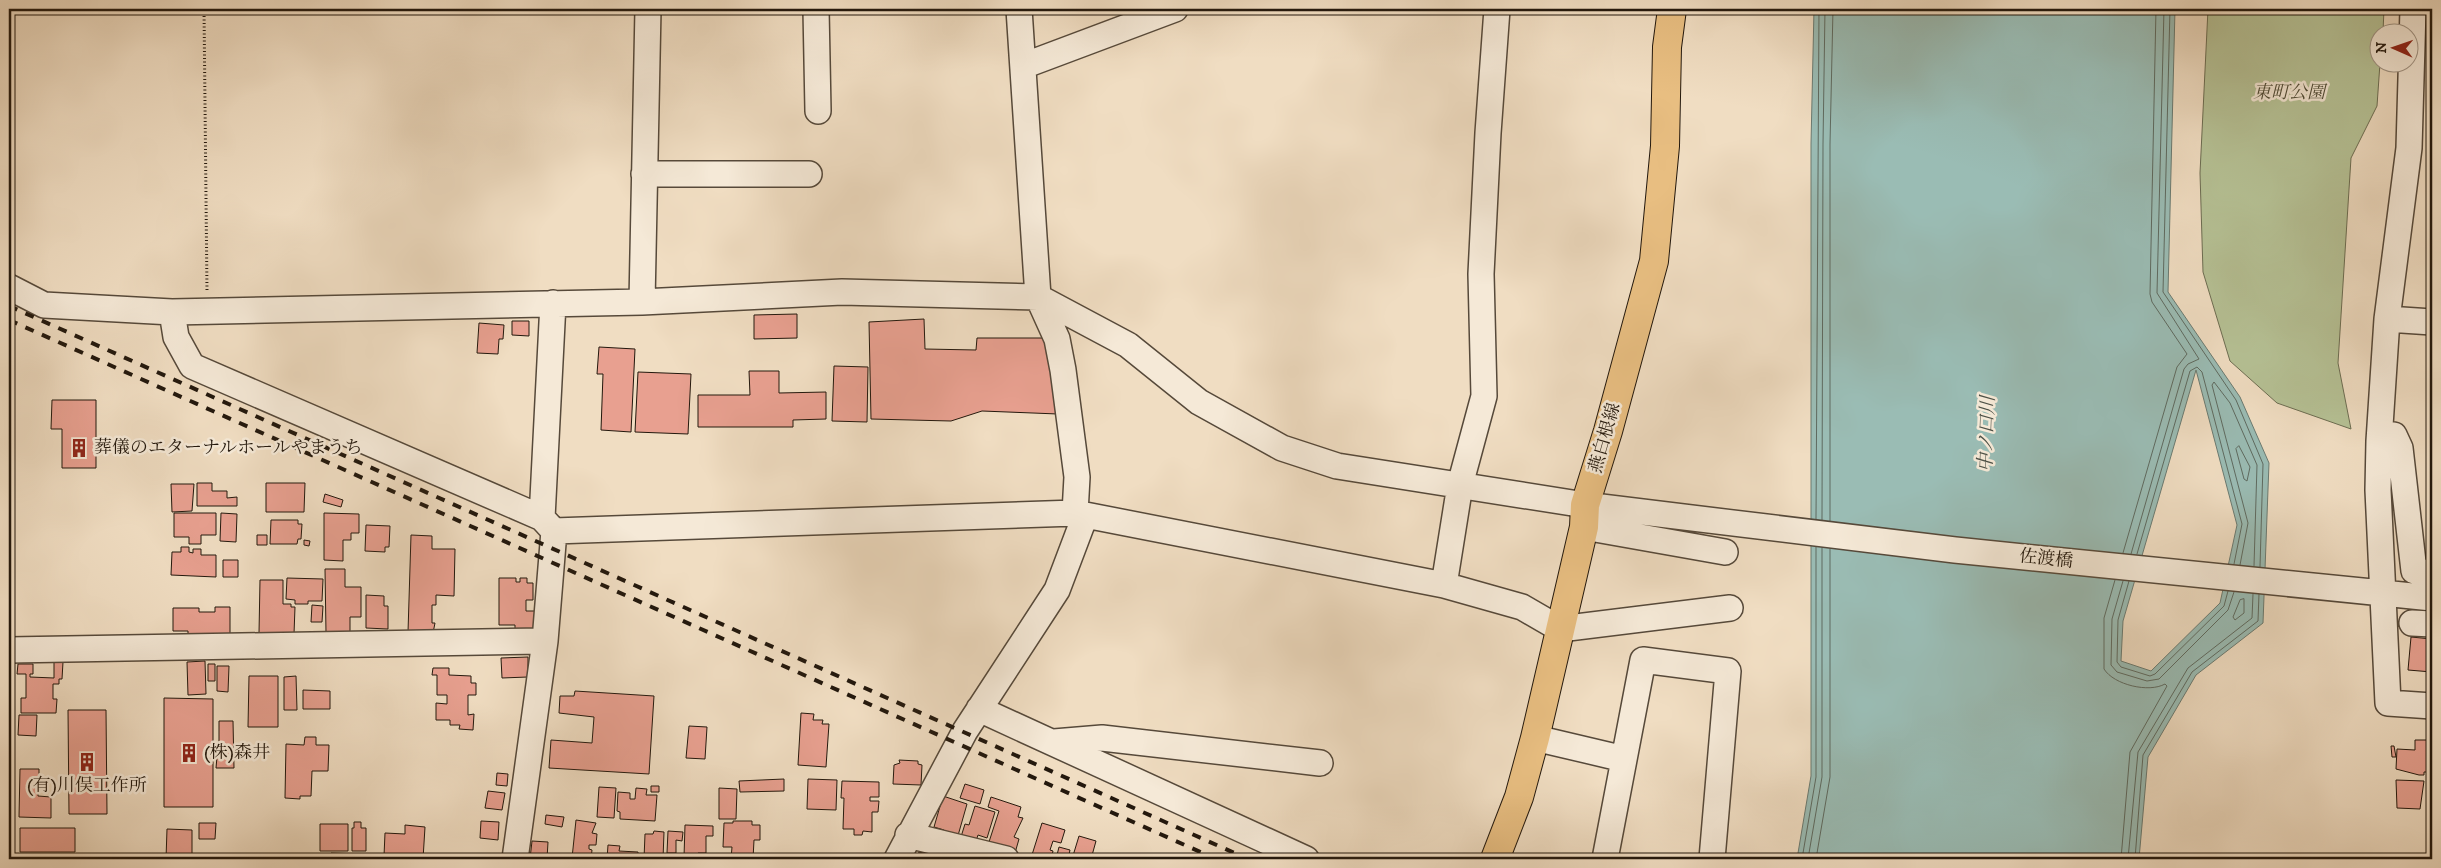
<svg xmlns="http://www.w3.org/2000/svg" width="2441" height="868" font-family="'IM FELL DW Pica','Noto Serif JP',serif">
<rect width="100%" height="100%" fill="#f0ddc2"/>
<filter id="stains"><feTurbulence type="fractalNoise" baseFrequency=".004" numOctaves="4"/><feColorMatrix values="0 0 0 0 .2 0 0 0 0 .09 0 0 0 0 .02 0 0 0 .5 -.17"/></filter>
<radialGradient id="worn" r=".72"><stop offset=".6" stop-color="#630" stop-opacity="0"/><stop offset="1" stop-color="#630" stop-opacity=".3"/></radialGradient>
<path fill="#b6c296" stroke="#6c6d52" d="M2208 9H2384L2383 32H2378V62L2380 63 2377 106 2351 158 2338 363 2351 429 2277 403 2230 361 2203 272 2200 173Z"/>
<path fill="#9abcb4" stroke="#6a7a71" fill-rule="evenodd" d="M1814 9H2175L2168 292 2240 397 2269 463 2263 623 2196 675 2148 757 2139 859H1797L1811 776V144ZM2196 370 2237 525 2220 603 2151 671 2121 661 2123 621Z"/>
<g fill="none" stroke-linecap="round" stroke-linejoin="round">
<path stroke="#5e6a60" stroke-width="1" d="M2170 9 2163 292 2236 400 2263 464 2260 567
M2239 446 2250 467 2247 481 2244 479 2236 449Z
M1816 519 1819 9
M1822 520 1823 144 1825 9
M1830 521V144L1833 9
M2123 553 2177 367 2187 354 2152 302 2150 294 2156 9
M2131 554 2184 369 2188 364 2199 359 2157 293 2164 9
M2137 554 2190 371 2197 367 2202 372 2242 524 2234 564
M2240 565 2248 523 2212 385 2214 382 2230 403 2257 465 2254 566
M2115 580 2104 618V669C2114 685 2149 693 2165 684L2167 686 2130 752 2121 859
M2123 581 2112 619 2111 665 2117 672 2147 681 2159 679 2228 610 2234 592
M2129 581 2118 620 2117 662 2121 667 2150 676 2155 674 2224 606 2228 591
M2244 599V613L2235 620 2233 617 2240 600Z
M1802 859 1816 777V547
M1808 859 1822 777V548
M1816 859 1830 777V549
M2128 859 2138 752 2188 668 2252 618 2253 594
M2135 859 2143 755 2192 672 2258 621 2259 594"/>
</g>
<path fill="#e8a090" stroke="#23180d" d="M797 314V338L754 339V315Z
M924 319 925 349 976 350 977 338H1052L1058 414 982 411 951 421 871 419 869 322Z
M512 321H529V336L512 335Z
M479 323 504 325 503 339H499L498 354 477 353Z
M599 347 635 349 631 432 601 430 603 374H597Z
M834 366 868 367 867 422 832 421Z
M749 371H779V393L826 392V419L793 420V427H698V395H750Z
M638 372 691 374 688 434 635 432Z
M52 400H96V468H62V429H51Z
M197 483H212V491H227V498L237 497V506H197Z
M266 483H305L304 512H266Z
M171 484H194L192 511 172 512Z
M325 494 343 500 341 507 323 502Z
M174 513H216V535H201V544H189V537H174Z
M221 513 237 514 236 542 220 541Z
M324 513 359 514V533H351V540H343V561L324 560Z
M271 520H298V524H302L301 539H298L297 544H270Z
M366 525 390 526 389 547H385V552L365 551Z
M257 535H267V545H257Z
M411 535 432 536V549H455L454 596 436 595V605H432V623H435L433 633 408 632Z
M304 540 310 541 309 546 304 545Z
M181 547H189V552L193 553V549H201V555H216V577L171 575 172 552H181Z
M223 560H238V577H223Z
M325 569H345V587H361V617H350V633H326Z
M287 578 323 579 322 601H308V604H295V600L286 599Z
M499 578H516V582H520V578H527V583H533V600H526V611H543V631H515V625H499Z
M260 580H283V604H291V607H295L294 634 259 633Z
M366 595 384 596V606H388V629L366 628Z
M312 605 323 606 322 622H311Z
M215 607H230V636H188V631H173V608H199V612H215Z
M2411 637 2432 639V672L2408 670Z
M528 657V677L502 678 501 658Z
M205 661 206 694 188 695 187 662Z
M54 662H63L62 679H59V684H53V699H57L56 713H21V698H26V674H17L18 664H33V674H30V677L54 678Z
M208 664H215V681H208Z
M217 666H229L228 692 217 691Z
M433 668H449V675L471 676V683H476V695H468V715L474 714 473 730 459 729 460 725H450V720H436V703L447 704V695H437V675H432Z
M249 676H278V727H248Z
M296 676 297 710H284V677Z
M303 690 330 691V709H303Z
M575 691 654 696 649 774 549 768 551 740 592 743 594 717 559 713 560 696H574Z
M164 698 213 699V807H164Z
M68 710H106L107 814H69Z
M801 713 814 714 813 720H823L822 724H829L826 767 798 765Z
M19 715H37L36 736 18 735Z
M219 721H233L234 768H216L217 757 219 756Z
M689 726 707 727 705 759 686 758Z
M305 737H316V745H329L328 771H312L311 796H300V799L285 798 286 744 304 745Z
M2415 740H2432V772H2424V775H2419L2396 769 2397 749 2415 750Z
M2391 746H2394L2396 757H2392Z
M899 760 918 761V764L922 765 921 785 893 784 894 765 900 763Z
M20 769H39V778H45V788H38V796L51 797V818L19 817Z
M497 773 508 774 507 786 496 785Z
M784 779V791L740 792 739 781Z
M808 779 837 780 836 810 807 809Z
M2396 780 2424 781 2420 809 2397 808Z
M842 781 879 782V797H870V801H879L878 812H872V832L863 831 862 835H854V829H843L844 798H841Z
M965 784 984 790 980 804 960 798Z
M651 786H659V792H651Z
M599 787 616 788 614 818 597 817Z
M636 788 647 789 646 795H657L655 821 620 819V812L617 811 618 792 630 793V799H635Z
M719 788 737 789 736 819H719Z
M488 791 505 793 502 810 485 808Z
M2431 792 2432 808 2430 809Z
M943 796 967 804 957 839 942 835 944 830 934 827Z
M991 797 1021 807 1018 817 1023 818 1014 837 1019 839 1015 853 988 845 999 811 988 807Z
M975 806 995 812 987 838 978 835 975 844 960 840 965 824 969 825Z
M546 815 564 817 562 827 545 824Z
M576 820 596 823 592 833 597 834 596 845H589V849L592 850 591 859 572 858Z
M481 821 499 822 498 840 480 838Z
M733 821H752V825H760V840H754L753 859H731L732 847H723L724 823H733Z
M354 822H361V828H366V851H352V828H354Z
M199 823H216L215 839H199Z
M1042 823 1065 830 1061 843 1053 841 1050 850 1053 851 1051 859 1031 858Z
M320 824H348V851H320Z
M405 825 425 827 423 859 384 856 385 833 405 834Z
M685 825 713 826V836H706V853H698V857H684Z
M20 828H75V852H20Z
M167 829 192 830V854H185V859H166Z
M654 831 664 832 663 859H644L645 834H653Z
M668 831 683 832 682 841 676 840V853H667Z
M1079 836 1096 841 1091 859H1072Z
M532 841 548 842 547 859H530Z
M608 845 620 846 619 851 638 852V859H607Z
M1059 847 1070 850 1068 859H1056Z
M919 852 945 858 944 859H917Z
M331 853 363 854V859H331Z"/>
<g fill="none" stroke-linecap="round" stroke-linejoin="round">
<g stroke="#56493a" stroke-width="28">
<path id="minor" d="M816 9 818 111
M1019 9 1038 297 1057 339 1063 370 1077 477 1075 513
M2413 9 2409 148 2387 319 2379 441 2378 490 2388 703 2432 706
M1023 66 1175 9
M644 174H809
M9 287 44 305 172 312 642 302 842 292 1038 297 1128 345 1199 402 1282 448 1337 466 1585 505 1955 550 2432 598
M642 302 648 9
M172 312 176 337 192 366 542 518
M2387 319 2432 322
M2380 433 2394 435 2400 448 2414 571 2432 573
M1584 527 1725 552
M554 531 1075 513 1444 585 1522 607 1560 629 1730 608
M1444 585 1460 485 1484 396 1481 274 1488 133 1497 9
M2412 623 2432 624
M9 650 545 641
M979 709 1306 859
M1535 738 1624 759
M1054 742 1102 738 1320 763
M908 835 1006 859
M515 859 545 641 554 531 542 518 553 303
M897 859 965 731 1057 590 1085 516
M1605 859 1643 660 1728 671 1712 859"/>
</g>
<g stroke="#23180d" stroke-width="30">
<path id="major" d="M1495 859 1519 797 1535 738 1584 527 1585 505 1608 431 1654 261 1665 146 1667 47 1672 9"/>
</g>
<path stroke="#23180d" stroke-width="3" stroke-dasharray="1 2.5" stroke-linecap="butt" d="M204 9 207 291"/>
<use href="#minor" stroke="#f5e9d7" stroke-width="25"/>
<use href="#major" stroke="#e8be81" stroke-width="28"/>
<path stroke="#23180d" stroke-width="4" stroke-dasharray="9 9" stroke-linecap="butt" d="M9 306 1248 859
M9 320 1216 859"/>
</g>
<defs>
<g id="building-bare" transform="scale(1.5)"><path d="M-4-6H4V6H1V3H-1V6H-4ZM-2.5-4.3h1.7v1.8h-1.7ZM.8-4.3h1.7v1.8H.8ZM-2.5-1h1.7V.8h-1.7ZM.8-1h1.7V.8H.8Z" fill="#8f2418" stroke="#f5e9d7" stroke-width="2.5" paint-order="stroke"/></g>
</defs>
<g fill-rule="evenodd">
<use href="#building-bare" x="79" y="448"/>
<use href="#building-bare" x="189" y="753"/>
<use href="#building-bare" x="87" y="762"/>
</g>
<g text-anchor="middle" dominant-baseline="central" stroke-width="5" stroke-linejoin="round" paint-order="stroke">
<g font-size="18" font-style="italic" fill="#4f4b36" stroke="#f5e9d7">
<text x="2289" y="93">東町公園</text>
</g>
<g font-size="18" fill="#23180d" stroke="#f5e9d7">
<text transform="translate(1605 438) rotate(-74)">燕白根線</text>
<text transform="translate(2046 559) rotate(6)">佐渡橋</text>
</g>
<g font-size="18" fill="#23180d" stroke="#f5e9d7" text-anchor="start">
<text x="94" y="448">葬儀のエターナルホールやまうち</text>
<text x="204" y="753">(株)森井</text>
<text x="87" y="786" text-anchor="middle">(有)川俣工作所</text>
</g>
<g font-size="19" font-style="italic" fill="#4d5147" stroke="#f5e9d7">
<text transform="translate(1987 434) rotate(-88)">中ノ口川</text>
</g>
</g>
<rect width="2441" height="868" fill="none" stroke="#f0ddc2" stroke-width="30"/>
<rect x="10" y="10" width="2421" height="848" fill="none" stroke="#23180d" stroke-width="2.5"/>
<rect x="15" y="15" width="2411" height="838" fill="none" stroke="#23180d"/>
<g transform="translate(2394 48) rotate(272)"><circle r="24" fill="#f5e9d7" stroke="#a19586"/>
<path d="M0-4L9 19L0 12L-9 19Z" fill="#8f2418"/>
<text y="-8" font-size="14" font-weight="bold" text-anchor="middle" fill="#23180d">N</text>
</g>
<rect width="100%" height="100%" filter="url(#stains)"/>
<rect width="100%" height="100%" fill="url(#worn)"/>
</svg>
